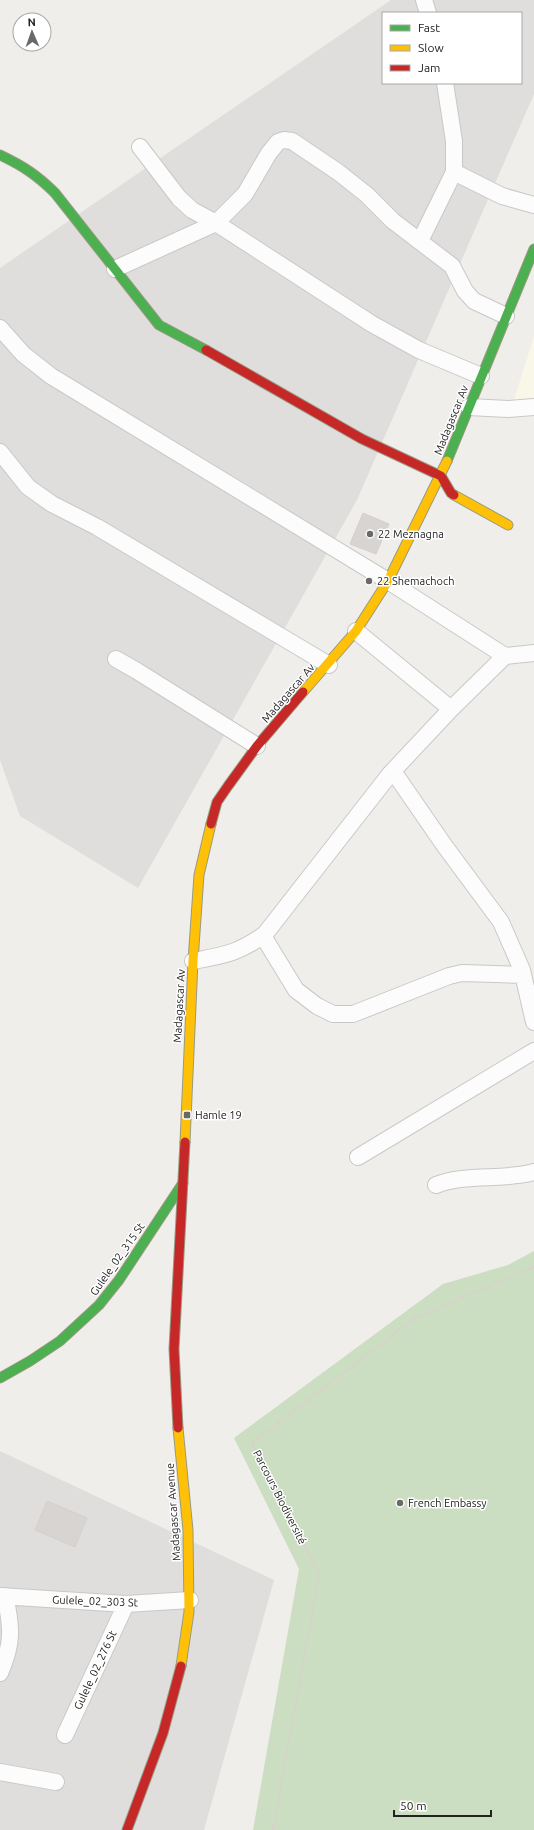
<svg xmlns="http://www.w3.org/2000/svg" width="534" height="1830" font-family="Ubuntu,sans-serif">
<rect width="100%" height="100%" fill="#f0eeeb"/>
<path fill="#dfdedc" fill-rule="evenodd" d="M391 0H534V94L357 500 138 888 20 816 0 760V268ZM383 13H521V83H383Z
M0 1451 274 1580 204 1830H0Z"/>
<path fill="#f8f7e8" d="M534 336V401L513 403Z"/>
<path fill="#cbdec1" d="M534 1251V1830H253L299 1569 234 1438 443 1284 508 1265Z"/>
<path fill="#d7d4d2" stroke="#d3d0cc" d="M363 513 389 524 376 554 350 544Z
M47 1501 87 1518 75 1547 35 1530Z"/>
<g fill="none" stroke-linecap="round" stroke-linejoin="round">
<g stroke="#c9c8c7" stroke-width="18">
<path id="street" d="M424 0 428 13
M140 147 179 198 192 210 216 223 372 324 419 350 481 376
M454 172 502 196 534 205
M420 241 454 172V141L445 83
M115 269 216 223 245 194 269 153 278 142 284 140 292 141 338 172 367 195 393 221 452 266 465 291 474 301 506 316
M0 328 23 354 51 376 388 581 505 656 534 653
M469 407 508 409 534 407
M0 452 28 487 52 504 97 527 329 665
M356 631 451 709
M116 659 137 671 257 746
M393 771 444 845 501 922 522 970 534 1022
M263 936 296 990 317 1006 333 1014H353L449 976 462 973 523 975
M193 961C225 955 239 953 265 934L390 774 451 709 505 656
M358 1157 534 1051
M436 1185C467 1173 502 1181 534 1172
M0 1596 126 1604 190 1600
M0 1673C13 1644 12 1627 5 1596
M65 1735 126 1604
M0 1772 56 1782"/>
</g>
<g stroke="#999a82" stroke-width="11">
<path id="fast" d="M0 155C23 166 37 175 55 193L159 325 206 350
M447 461 534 249
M0 1378 30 1361 60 1341 99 1305 119 1280 183 1183"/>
</g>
<g stroke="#999a82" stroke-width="11">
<path id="slow" d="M454 495 508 525
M303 692 356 631 388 581 447 461
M185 1142 193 961 199 875 211 824
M178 1428 188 1530 189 1612 181 1666"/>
</g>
<g stroke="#999a82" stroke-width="11">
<path id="jam" d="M206 350 362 439 441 476 451 493 454 495
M211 824 217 802 228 786 257 746 303 692
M178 1428 174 1349 185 1142
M127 1830 163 1733 181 1666"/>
</g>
<path stroke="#dccecd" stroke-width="2.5" stroke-dasharray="2 2" stroke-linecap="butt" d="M273 1830 319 1574 252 1443 415 1318 534 1267"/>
<use href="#street" stroke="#fdfcfc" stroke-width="16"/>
<use href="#fast" stroke="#4caf50" stroke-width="9"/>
<use href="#slow" stroke="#ffc107" stroke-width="9"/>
<use href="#jam" stroke="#c62828" stroke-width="9"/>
</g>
<g fill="#6a6968" stroke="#fff" stroke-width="1.5">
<circle cx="370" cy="534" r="4"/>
<circle cx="369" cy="581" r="4"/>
<rect x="183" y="1111" width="8" height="8" rx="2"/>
<circle cx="400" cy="1503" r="4"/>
</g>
<g text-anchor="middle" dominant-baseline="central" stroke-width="3" stroke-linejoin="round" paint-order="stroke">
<g font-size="11" fill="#222" stroke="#fff">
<text transform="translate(451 420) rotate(-68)">Madagascar Av</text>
<text transform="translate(288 693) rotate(-49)">Madagascar Av</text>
<text transform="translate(179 1006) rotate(-87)">Madagascar Av</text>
<text transform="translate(117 1259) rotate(-55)">Gulele_02_315 St</text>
<text transform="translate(280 1497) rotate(63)">Parcours Biodiversité</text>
<text transform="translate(173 1512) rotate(-94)">Madagascar Avenue</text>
<text transform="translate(95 1601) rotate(2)">Gulele_02_303 St</text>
<text transform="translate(95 1670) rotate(-65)">Gulele_02_276 St</text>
</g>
<g font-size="11" fill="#222" stroke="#fff" text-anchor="start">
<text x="378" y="534">22 Meznagna</text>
<text x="377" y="581">22 Shemachoch</text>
<text x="195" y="1115">Hamle 19</text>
<text x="408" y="1503">French Embassy</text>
</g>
</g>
<rect x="382" y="12" width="140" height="72" fill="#ffffff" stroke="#a7a7a7"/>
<rect x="390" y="25" width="20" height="6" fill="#4caf50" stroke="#a7a7a7"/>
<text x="418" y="32" font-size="12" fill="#222222">Fast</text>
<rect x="390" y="45" width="20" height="6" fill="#ffc107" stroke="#a7a7a7"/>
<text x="418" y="52" font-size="12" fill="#222222">Slow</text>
<rect x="390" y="65" width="20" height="6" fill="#c62828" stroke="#a7a7a7"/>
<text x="418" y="72" font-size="12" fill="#222222">Jam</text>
<g transform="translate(32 32) rotate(358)"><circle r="19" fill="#ffffff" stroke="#a7a7a7"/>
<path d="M0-3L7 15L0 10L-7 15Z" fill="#6a6968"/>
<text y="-6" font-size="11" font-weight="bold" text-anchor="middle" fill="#222222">N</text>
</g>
<path d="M394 1810v6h97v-6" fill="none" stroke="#222222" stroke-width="2"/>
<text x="400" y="1810" font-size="12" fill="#222222" stroke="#ffffff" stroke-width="3" paint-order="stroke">50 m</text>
</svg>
